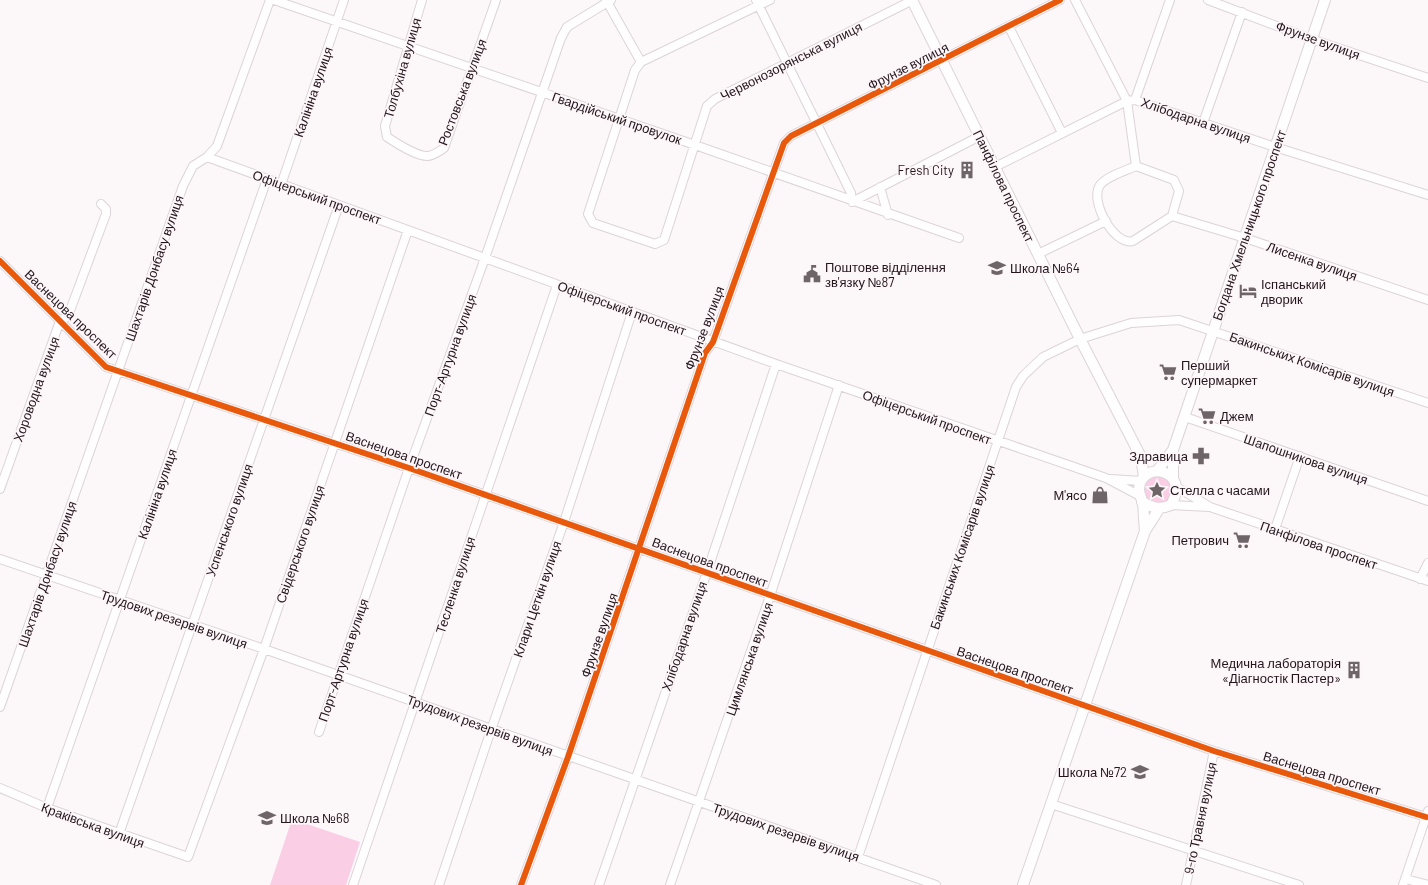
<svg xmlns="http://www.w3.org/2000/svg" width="1428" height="885" font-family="Barlow,sans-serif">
<rect width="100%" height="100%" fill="#fcf7f9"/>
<path fill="#facee5" d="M1144 490a14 14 0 1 1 28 0a14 14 0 1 1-28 0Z
M292 819 360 842 346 885H270Z"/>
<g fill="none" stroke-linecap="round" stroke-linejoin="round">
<g stroke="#dcd4d8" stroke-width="10">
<path id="minor" d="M274 0 695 145 959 238
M422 0 385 126 387 137C396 143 417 156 427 156 433 156 438 152 444 148L496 0
M606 0 641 62
M756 0 851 193 852 202 980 136
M770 0 641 62 635 70 588 214 593 223 655 244 664 240 707 106 715 99 913 0
M1075 0 1127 101 1136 166
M1208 0 1311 39 1428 78
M1009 27 1062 133
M1135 100 1170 0
M1203 123 1242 12
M207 157 776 364 1106 478 1140 496
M1136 166 1174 180 1179 191 1172 216 1133 241C1114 246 1089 201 1100 185 1107 176 1125 171 1136 166Z
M995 167 1127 101 1135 100 1275 147 1428 195
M281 185 344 0
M880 187 888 215
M1172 216 1245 238 1428 300
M1038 254 1106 221
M0 261 106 367 409 468 1214 751 1426 817
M1185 417 1428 501
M1111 479 1141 481
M1177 487 1210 507 1428 581
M0 489 60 321 68 316 106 214V209L101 204
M1171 505 1209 507
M1275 529 1300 456
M0 559 264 649 936 885
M1420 579 1428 563
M0 707 183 186 193 166 207 157 217 146 270 0
M319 732 409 468 485 258 561 38 567 27 611 0
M0 788 47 808 188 857 264 649 408 230
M1051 804 1299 885
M47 808 267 179
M119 834 339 205
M858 857 1016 387 1023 376 1043 357 1080 339 1131 323 1179 320 1428 403
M1406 879 1428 885
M353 885 557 285
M439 885 491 730 564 522 632 312
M521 885 568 757 705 353 713 342 784 143 791 136 1060 0
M599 885 707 572 776 364
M670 885 770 596 839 385
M1186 885 1214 751
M1403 885 1428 811"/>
</g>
<g stroke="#dcd4d8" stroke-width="12">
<path id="major" d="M912 0 1080 339 1141 457 1144 477
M1157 471 1173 450
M1173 478V450L1325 0
M1142 502C1153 508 1160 510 1171 505 1192 468 1140 460 1139 489 1139 494 1142 499 1143 504 1144 513 1144 522 1145 531
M1023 885 1145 531 1159 509"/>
</g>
<use href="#minor" stroke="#fffefe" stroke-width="8"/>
<use href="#major" stroke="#fffefe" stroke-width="10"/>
<g stroke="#fdf6f9" stroke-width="8">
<path id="cycleway" d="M0 261 106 367 409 468 1214 751 1426 817
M521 885 568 757 705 353 713 342 784 143 791 136 1060 0"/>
</g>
<use href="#cycleway" stroke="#e8590c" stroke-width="6"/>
</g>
<defs>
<g id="building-bare" transform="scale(1.38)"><path d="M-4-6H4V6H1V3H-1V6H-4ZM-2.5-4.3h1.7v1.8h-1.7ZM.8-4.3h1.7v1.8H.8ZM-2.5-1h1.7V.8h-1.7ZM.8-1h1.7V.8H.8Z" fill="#6e6569" stroke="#fdf6f9" stroke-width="2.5" paint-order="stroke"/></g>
<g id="school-bare" transform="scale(1.38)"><path d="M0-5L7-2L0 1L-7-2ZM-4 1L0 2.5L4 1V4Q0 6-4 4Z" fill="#6e6569" stroke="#fdf6f9" stroke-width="2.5" paint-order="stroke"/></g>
<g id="civic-bare" transform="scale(1.38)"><path d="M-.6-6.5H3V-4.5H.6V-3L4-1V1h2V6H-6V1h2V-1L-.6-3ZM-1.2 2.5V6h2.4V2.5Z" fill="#6e6569" stroke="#fdf6f9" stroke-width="2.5" paint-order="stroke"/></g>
<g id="hotel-bare" transform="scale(1.38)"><path d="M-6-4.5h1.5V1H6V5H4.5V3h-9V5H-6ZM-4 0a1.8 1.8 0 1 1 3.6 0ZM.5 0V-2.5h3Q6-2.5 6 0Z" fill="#6e6569" stroke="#fdf6f9" stroke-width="2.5" paint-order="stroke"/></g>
<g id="supermarket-bare" transform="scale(1.38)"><path d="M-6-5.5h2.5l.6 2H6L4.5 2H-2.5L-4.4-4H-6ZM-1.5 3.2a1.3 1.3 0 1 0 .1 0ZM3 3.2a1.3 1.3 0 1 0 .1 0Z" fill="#6e6569" stroke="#fdf6f9" stroke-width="2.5" paint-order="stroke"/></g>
<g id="pharmacy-bare" transform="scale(1.38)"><path d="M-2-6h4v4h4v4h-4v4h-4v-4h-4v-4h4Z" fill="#6e6569" stroke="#fdf6f9" stroke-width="2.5" paint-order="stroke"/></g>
<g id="sight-bare" transform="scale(1.38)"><path d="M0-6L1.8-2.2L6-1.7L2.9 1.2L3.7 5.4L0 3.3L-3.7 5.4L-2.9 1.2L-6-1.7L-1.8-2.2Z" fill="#6e6569" stroke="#fdf6f9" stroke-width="2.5" paint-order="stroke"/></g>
<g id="shop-bare" transform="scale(1.38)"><path d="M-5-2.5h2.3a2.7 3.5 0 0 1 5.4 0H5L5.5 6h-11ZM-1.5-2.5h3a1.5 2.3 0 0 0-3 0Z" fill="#6e6569" stroke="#fdf6f9" stroke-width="2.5" paint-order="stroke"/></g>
</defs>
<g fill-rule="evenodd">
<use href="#building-bare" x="967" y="170"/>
<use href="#school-bare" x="997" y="268"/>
<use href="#civic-bare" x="812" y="274"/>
<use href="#hotel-bare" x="1248" y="291"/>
<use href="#supermarket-bare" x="1168" y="372"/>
<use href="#supermarket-bare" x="1207" y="416"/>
<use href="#pharmacy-bare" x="1201" y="456"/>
<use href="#sight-bare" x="1157" y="490"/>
<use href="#shop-bare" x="1100" y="495"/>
<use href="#supermarket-bare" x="1242" y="540"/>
<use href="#building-bare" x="1354" y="670"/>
<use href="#school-bare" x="1140" y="772"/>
<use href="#school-bare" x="267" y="818"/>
</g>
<g text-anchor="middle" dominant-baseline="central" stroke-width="3.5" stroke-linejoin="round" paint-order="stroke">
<g font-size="13" fill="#22161c" stroke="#fdf6f9">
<text transform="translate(1318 40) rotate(20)">Фрунзе вулиця</text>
<text transform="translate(791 61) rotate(-27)">Червонозорянська вулиця</text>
<text transform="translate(908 66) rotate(-27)">Фрунзе вулиця</text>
<text transform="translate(402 68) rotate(-74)">Толбухіна вулиця</text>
<text transform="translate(313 92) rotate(-71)">Калініна вулиця</text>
<text transform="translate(462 92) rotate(-69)">Ростовська вулиця</text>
<text transform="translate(617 118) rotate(19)">Гвардійський провулок</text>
<text transform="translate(1196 120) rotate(19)">Хлібодарна вулиця</text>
<text transform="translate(1004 186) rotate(64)">Панфілова проспект</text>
<text transform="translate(317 197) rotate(20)">Офіцерський проспект</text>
<text transform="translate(1249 225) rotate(-71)">Богдана Хмельницького проспект</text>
<text transform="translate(1312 261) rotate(19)">Лисенка вулиця</text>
<text transform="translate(154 268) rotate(-71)">Шахтарів Донбасу вулиця</text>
<text transform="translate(622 308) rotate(20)">Офіцерський проспект</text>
<text transform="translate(71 314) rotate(44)">Васнецова проспект</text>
<text transform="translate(704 328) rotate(-69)">Фрунзе вулиця</text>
<text transform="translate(450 355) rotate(-70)">Порт-Артурна вулиця</text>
<text transform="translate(1312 364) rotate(19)">Бакинських Комісарів вулиця</text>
<text transform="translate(36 389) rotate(-70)">Хороводна вулиця</text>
<text transform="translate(927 417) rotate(20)">Офіцерський проспект</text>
<text transform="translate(404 455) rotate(19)">Васнецова проспект</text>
<text transform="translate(1306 459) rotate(19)">Шапошникова вулиця</text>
<text transform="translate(157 494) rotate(-71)">Калініна вулиця</text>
<text transform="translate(229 520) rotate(-71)">Успенського вулиця</text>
<text transform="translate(300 544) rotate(-71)">Свідерського вулиця</text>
<text transform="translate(1319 545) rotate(19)">Панфілова проспект</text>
<text transform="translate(962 547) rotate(-71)">Бакинських Комісарів вулиця</text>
<text transform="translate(710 562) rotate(20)">Васнецова проспект</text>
<text transform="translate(47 574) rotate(-71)">Шахтарів Донбасу вулиця</text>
<text transform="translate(455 585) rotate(-72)">Тесленка вулиця</text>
<text transform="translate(537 599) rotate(-71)">Клари Цеткін вулиця</text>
<text transform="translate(174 619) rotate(19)">Трудових резервів вулиця</text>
<text transform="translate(599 635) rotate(-71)">Фрунзе вулиця</text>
<text transform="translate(684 636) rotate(-71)">Хлібодарна вулиця</text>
<text transform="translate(749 659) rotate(-71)">Цимлянська вулиця</text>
<text transform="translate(343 660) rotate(-71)">Порт-Артурна вулиця</text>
<text transform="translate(1015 670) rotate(19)">Васнецова проспект</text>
<text transform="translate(480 725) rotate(20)">Трудових резервів вулиця</text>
<text transform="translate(1322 773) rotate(17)">Васнецова проспект</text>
<text transform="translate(1200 818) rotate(-78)">9-го Травня вулиця</text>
<text transform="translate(93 825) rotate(20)">Краківська вулиця</text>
<text transform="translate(786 832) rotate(19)">Трудових резервів вулиця</text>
</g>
<g font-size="13" fill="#22161c" stroke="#fdf6f9" text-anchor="start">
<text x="954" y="170" text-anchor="end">Fresh City</text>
<text x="825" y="267">Поштове відділення<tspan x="825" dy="15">зв'язку №87</tspan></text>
<text x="1010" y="268">Школа №64</text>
<text x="1261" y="284">Іспанський<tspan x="1261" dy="15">дворик</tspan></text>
<text x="1181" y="365">Перший<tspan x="1181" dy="15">супермаркет</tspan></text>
<text x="1220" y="416">Джем</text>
<text x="1188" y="456" text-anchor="end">Здравица</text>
<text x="1170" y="490">Стелла с часами</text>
<text x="1087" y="495" text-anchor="end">М'ясо</text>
<text x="1229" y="540" text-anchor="end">Петрович</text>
<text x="1341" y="663" text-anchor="end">Медична лабораторія<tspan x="1341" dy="15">«Діагностік Пастер»</tspan></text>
<text x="1127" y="772" text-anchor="end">Школа №72</text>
<text x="280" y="818">Школа №68</text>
</g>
</g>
</svg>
